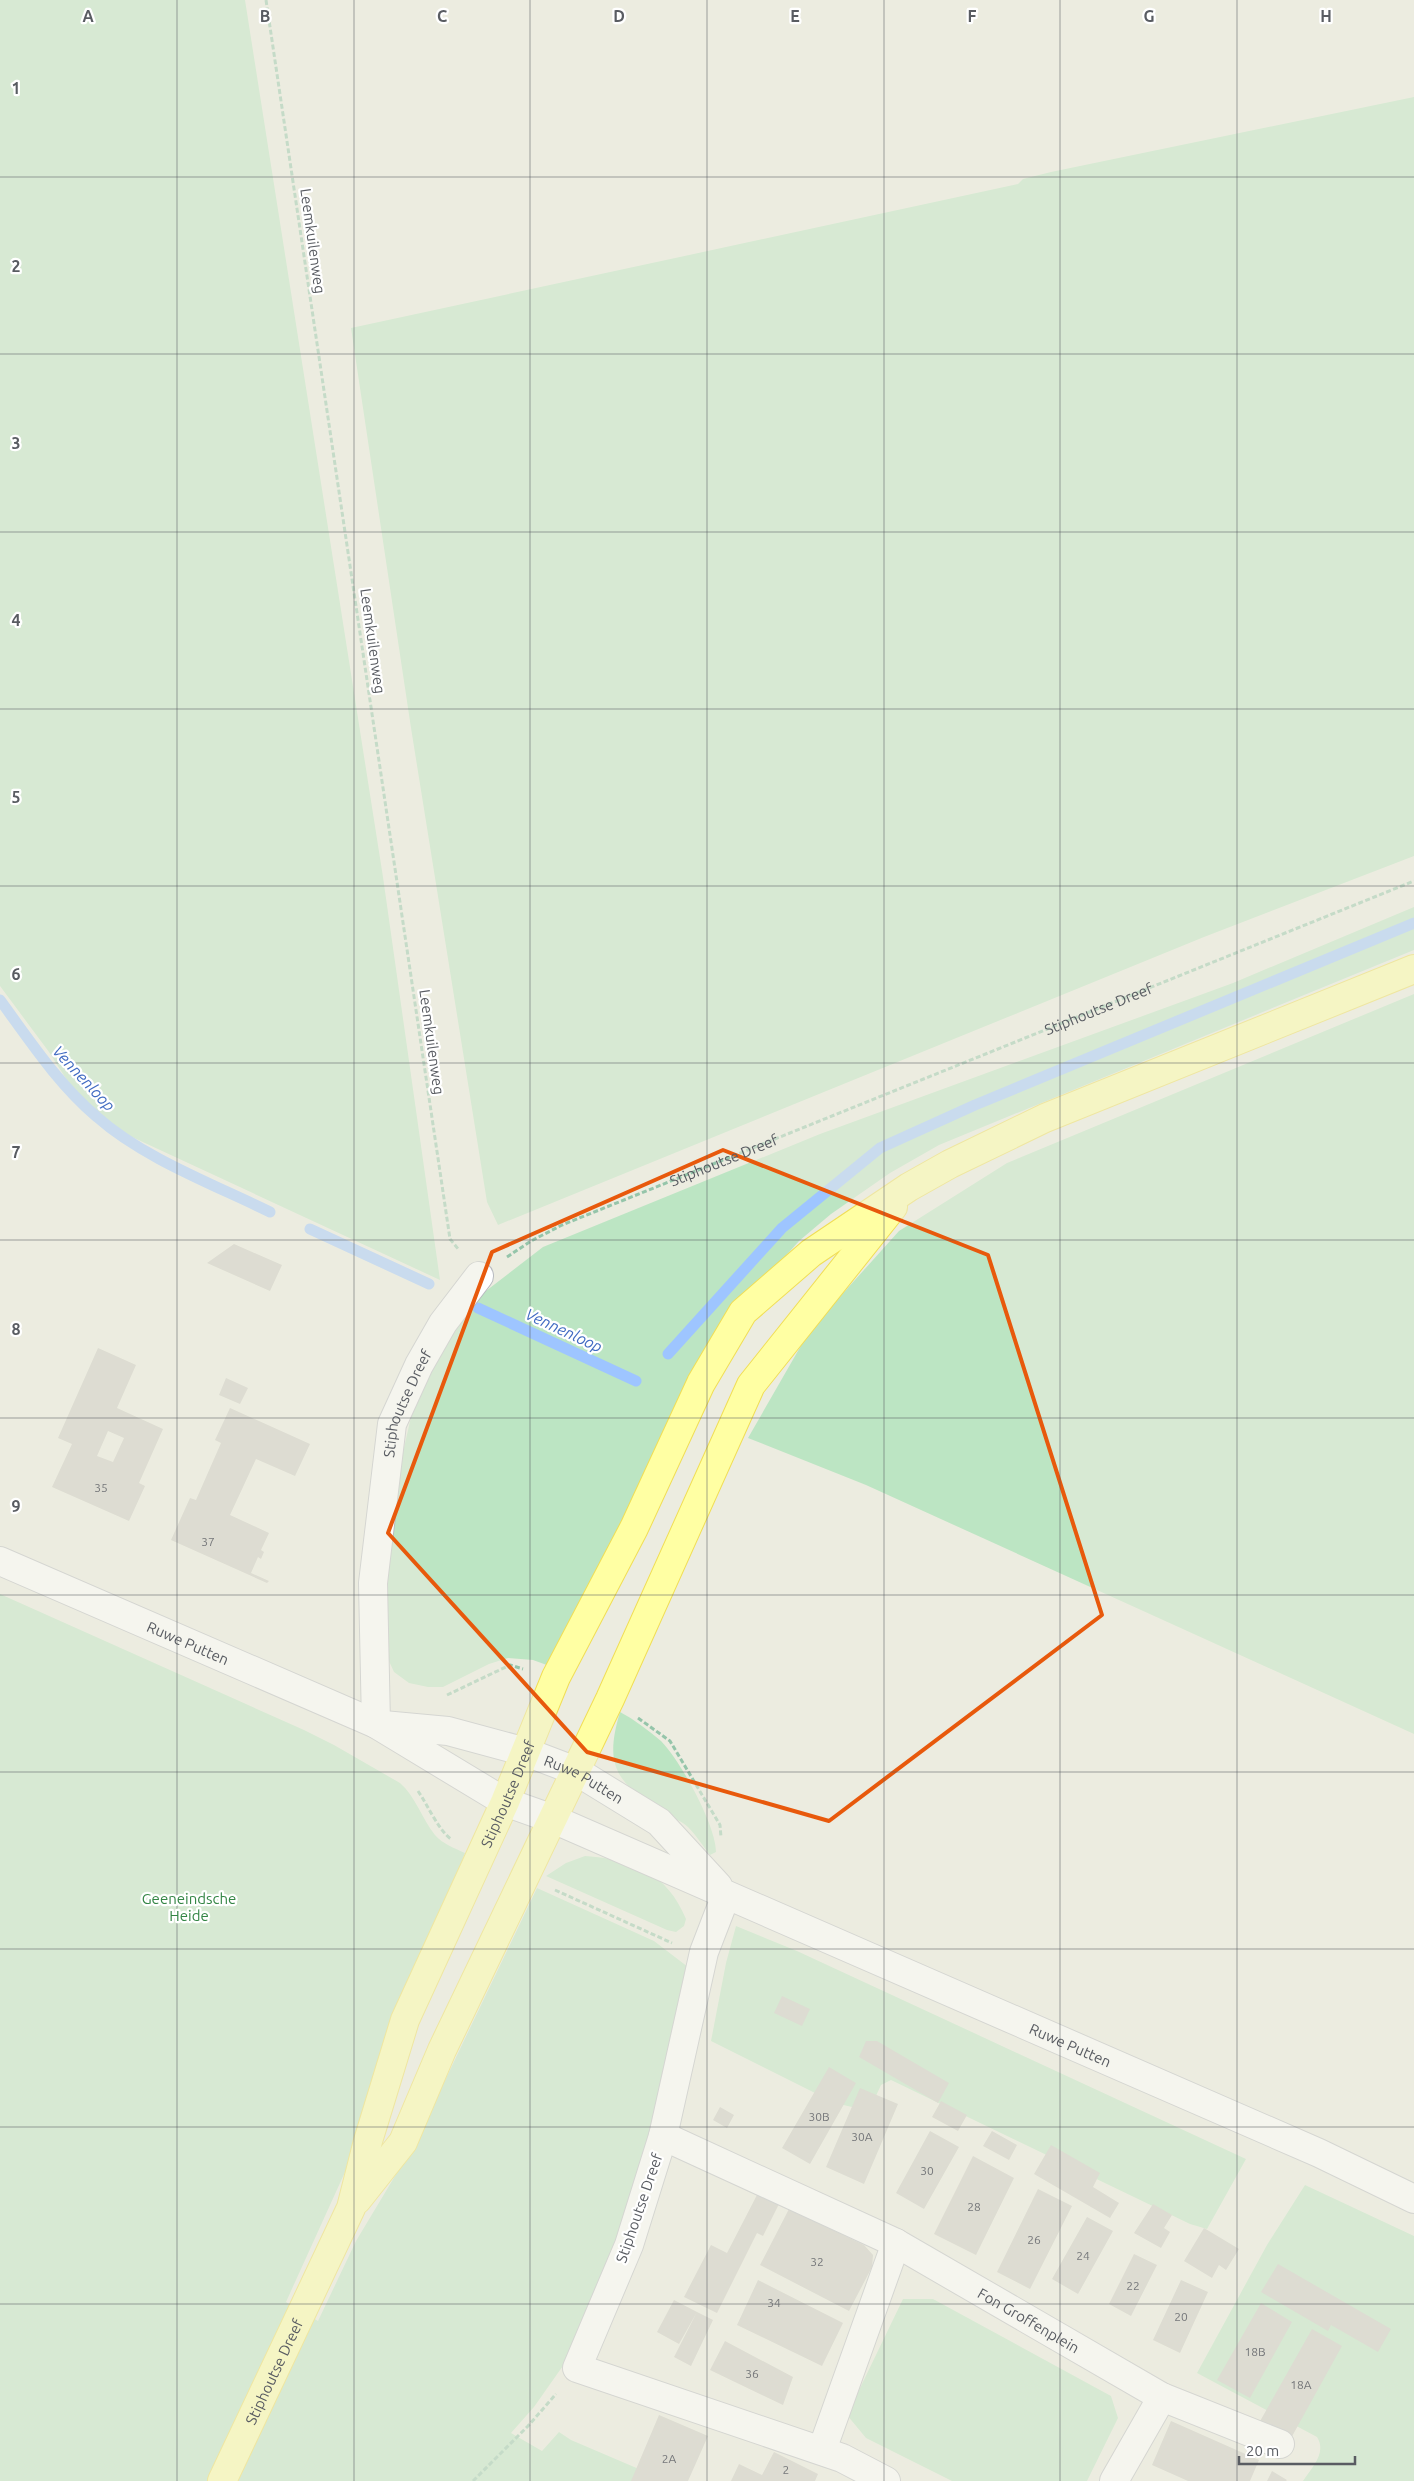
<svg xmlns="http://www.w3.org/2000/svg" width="1414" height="2481" font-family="Ubuntu,sans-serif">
<rect width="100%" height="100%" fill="#ecece0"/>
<path fill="#bce5c3" d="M0 0H245L383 877 440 1280 91 1118 49 1052 0 986Z
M1414 97V856L1204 937 498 1225 487 1202 411 728 351 328 1018 184 1023 179 1051 172Z
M1414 907V950L939 1145 890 1173 831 1214 799 1241 728 1321 555 1668 533 1660 508 1658 489 1664 443 1687H428L409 1683 394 1672 388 1659 386 1631 388 1518 416 1395 448 1337 482 1294 543 1247 820 1134 1233 983Z
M1414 994V1734L866 1485 748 1438 810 1330 899 1231 1007 1163Z
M0 1594 304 1730 334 1745 400 1783C416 1797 422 1819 435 1835 443 1844 454 1848 465 1853L365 2128 286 2302 318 2321 356 2241 416 2141 537 1888 654 1941 688 1967 650 2146 579 2343 534 2407 511 2433 542 2451 559 2432 571 2440 667 2481H0Z
M620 1712C635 1720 648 1730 661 1741 680 1760 716 1825 716 1852L710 1855C703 1846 696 1835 688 1827 682 1821 672 1818 665 1813 618 1783 603 1769 620 1712Z
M585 1856C633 1859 667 1873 686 1919L684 1926 676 1932 667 1930 546 1876 566 1863Z
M736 1926 797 1951 1246 2159 1207 2229 1190 2224 891 2080 881 2085 869 2111 835 2103 711 2041 726 1963Z
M1305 2185 1414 2236V2481H1303C1312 2467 1327 2453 1317 2437L1197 2373 1267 2245Z
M903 2299H933L1111 2396 1118 2418 1087 2481H952L866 2438 847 2415Z"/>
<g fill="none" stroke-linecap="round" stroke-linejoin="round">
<path stroke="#9ec5ff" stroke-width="11" d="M0 1000C30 1041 58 1084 97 1117 143 1158 215 1185 270 1212
M310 1229 429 1284
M478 1308 636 1381
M668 1354 782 1228 880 1148 975 1105 1414 923"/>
</g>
<path fill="#c9c8c0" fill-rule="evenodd" d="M234 1244 282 1265 270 1291 207 1263Z
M98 1348 136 1365 117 1408 163 1429 139 1483 145 1486 129 1521 52 1487 72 1444 58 1438ZM108 1431 124 1438 113 1462 97 1456Z
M226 1378 248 1388 240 1404 219 1395Z
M230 1408 310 1444 295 1476 256 1459 230 1515 269 1533 261 1550 264 1552 261 1559 258 1557 251 1573 269 1581 267 1583 171 1540 190 1498 196 1500 221 1443 215 1440Z
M782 1996 810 2009 802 2026 774 2013Z
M866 2041H877L949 2083 938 2103 859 2057Z
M829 2067 856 2083 810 2164 782 2148Z
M860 2088 898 2104 864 2184 826 2167Z
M941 2101 967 2115 958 2131 932 2117Z
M720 2107 734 2115 727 2128 713 2120Z
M930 2131 959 2147 924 2209 896 2193Z
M992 2131 1017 2145 1009 2160 983 2146Z
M1051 2145 1100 2173 1093 2187 1119 2203 1110 2218 1034 2174Z
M973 2156 1014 2178 976 2255 934 2234Z
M1038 2189 1072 2206 1030 2289 997 2272Z
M758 2193 779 2204 763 2236 757 2233 717 2313 684 2297 711 2245 727 2253Z
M1153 2204 1172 2215 1164 2228 1170 2232 1161 2248 1134 2233Z
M789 2209 864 2245 873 2255 872 2267 849 2311 760 2265Z
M1087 2217 1113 2231 1078 2294 1052 2279Z
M1204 2228 1239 2249 1226 2270 1219 2265 1212 2278 1184 2261Z
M1134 2254 1157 2265 1131 2316 1109 2304Z
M1278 2264 1391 2329 1378 2352 1331 2325 1328 2331 1261 2292Z
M758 2280 843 2323 822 2366 737 2325Z
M1181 2280 1208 2292 1180 2353 1153 2340Z
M674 2300 697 2312 679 2344 657 2332Z
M1261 2303 1292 2322 1250 2398 1217 2380Z
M697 2312 713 2320 691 2366 674 2357Z
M1312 2329 1342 2346 1290 2440 1259 2423Z
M725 2341 793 2377 783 2405 710 2370Z
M659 2415 708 2436 688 2481H631Z
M1171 2421 1259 2460 1250 2481H1188L1152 2465Z
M774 2452 818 2474 815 2481H731L739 2464 762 2475Z
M1272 2471 1287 2480 1286 2481H1267Z"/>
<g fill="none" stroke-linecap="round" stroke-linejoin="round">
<g stroke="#b8bac0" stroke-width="30">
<g id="minor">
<path id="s2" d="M0 1561 376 1724 505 1802 553 1819 1319 2153 1414 2199"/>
<path id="s3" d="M376 1724 373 1583 392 1424 419 1365 443 1323 479 1276"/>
<path id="s4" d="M383 1725 448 1731 526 1752 576 1771 659 1822 718 1886"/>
<path d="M726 1895 704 1952 663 2136 629 2245 577 2368 842 2458 886 2481"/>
<path id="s5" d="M663 2136 896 2243 1162 2397 1280 2444"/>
<path d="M822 2450 896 2243"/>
<path d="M1114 2481 1162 2397"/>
</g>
</g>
<g stroke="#f1de55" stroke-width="30">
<g id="major">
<path d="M357 2200 403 2142 442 2050 610 1699 751 1385 893 1207"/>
<path id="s6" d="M222 2481 351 2208 368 2141 405 2020 505 1802 556 1677 634 1528 701 1383 743 1312 811 1253 909 1187 950 1164 1045 1118 1414 969"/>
</g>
</g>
<g stroke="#95c5aa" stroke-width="3" stroke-dasharray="5 2.5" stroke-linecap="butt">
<path d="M266 0 450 1239 459 1250"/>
<path id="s1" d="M507 1257 531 1241 562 1225 1414 881"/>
<path d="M447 1695 510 1665 523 1669"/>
<path d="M638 1718 670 1741 720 1825 721 1837"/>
<path d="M418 1791C427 1804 439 1831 451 1839"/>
<path d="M555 1890 672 1943"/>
<path d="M473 2481 528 2426 556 2394"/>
</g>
<use href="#minor" stroke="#fff" stroke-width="28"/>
<use href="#major" stroke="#ffffa3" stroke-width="28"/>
</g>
<path d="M0 0H1414V2481H0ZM723 1150 988 1255 1102 1615 829 1821 587 1752 388 1533 492 1252Z" fill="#ecece0" fill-opacity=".55" fill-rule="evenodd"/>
<path fill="none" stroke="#e8590c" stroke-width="4" stroke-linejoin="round" d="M723 1150 988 1255 1102 1615 829 1821 587 1752 388 1533 492 1252Z"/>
<path fill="none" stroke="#595c62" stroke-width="1" stroke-opacity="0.55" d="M177 0V2481M354 0V2481M530 0V2481M707 0V2481M884 0V2481M1060 0V2481M1237 0V2481M0 177H1414M0 354H1414M0 532H1414M0 709H1414M0 886H1414M0 1063H1414M0 1240H1414M0 1418H1414M0 1595H1414M0 1772H1414M0 1949H1414M0 2127H1414M0 2304H1414"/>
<g text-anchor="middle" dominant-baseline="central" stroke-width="4.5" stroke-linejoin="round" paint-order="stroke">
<g font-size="12" fill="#75777a">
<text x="101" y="1487">35</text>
<text x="208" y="1541">37</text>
<text x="819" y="2116">30B</text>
<text x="862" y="2136">30A</text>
<text x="927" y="2170">30</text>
<text x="974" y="2206">28</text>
<text x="1034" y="2239">26</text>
<text x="1083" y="2255">24</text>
<text x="817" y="2261">32</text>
<text x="1133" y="2285">22</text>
<text x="774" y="2302">34</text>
<text x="1181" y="2316">20</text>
<text x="1255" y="2351">18B</text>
<text x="752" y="2373">36</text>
<text x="1301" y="2384">18A</text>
<text x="669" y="2458">2A</text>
<text x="786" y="2469">2</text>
</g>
<g font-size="15" fill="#595c62" stroke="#fff">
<text transform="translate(313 241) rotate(82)">Leemkuilenweg</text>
<text transform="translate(373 641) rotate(82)">Leemkuilenweg</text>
<text stroke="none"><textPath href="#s1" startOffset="642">Stiphoutse Dreef</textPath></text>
<text transform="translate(432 1042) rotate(82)">Leemkuilenweg</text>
<text stroke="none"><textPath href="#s1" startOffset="238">Stiphoutse Dreef</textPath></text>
<text stroke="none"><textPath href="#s3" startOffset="325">Stiphoutse Dreef</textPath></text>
<text stroke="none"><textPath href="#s2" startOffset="205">Ruwe Putten</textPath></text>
<text stroke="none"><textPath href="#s4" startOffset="210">Ruwe Putten</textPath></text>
<text stroke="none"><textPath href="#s6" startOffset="746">Stiphoutse Dreef</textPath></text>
<text stroke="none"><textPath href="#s2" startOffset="1176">Ruwe Putten</textPath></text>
<text transform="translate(639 2208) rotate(-71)">Stiphoutse Dreef</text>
<text stroke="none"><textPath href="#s5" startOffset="410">Fon Groffenplein</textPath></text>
<text stroke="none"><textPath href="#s6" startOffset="121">Stiphoutse Dreef</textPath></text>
</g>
<g font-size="15" fill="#348545" stroke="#fff">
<text x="189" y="1898">Geeneindsche<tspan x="189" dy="17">Heide</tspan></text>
</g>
<g font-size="16" font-style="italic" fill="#416bc2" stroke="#fff">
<text transform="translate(84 1078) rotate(47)">Vennenloop</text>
<text transform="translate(564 1330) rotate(25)">Vennenloop</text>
</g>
</g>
<g font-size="16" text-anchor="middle" font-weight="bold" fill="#595c62" stroke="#fff" stroke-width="4.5" stroke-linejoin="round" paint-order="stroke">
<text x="88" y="22">A</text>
<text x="265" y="22">B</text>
<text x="442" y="22">C</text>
<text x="619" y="22">D</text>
<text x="795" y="22">E</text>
<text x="972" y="22">F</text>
<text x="1149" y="22">G</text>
<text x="1326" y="22">H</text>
<text x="16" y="94">1</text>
<text x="16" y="272">2</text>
<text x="16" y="449">3</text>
<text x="16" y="626">4</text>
<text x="16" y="803">5</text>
<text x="16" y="980">6</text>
<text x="16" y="1158">7</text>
<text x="16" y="1335">8</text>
<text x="16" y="1512">9</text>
</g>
<path d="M1239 2456v8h116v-8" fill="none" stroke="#595c62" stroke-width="2.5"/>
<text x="1246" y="2456" font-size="15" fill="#595c62" stroke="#ffffff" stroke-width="4" paint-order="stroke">20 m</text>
</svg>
